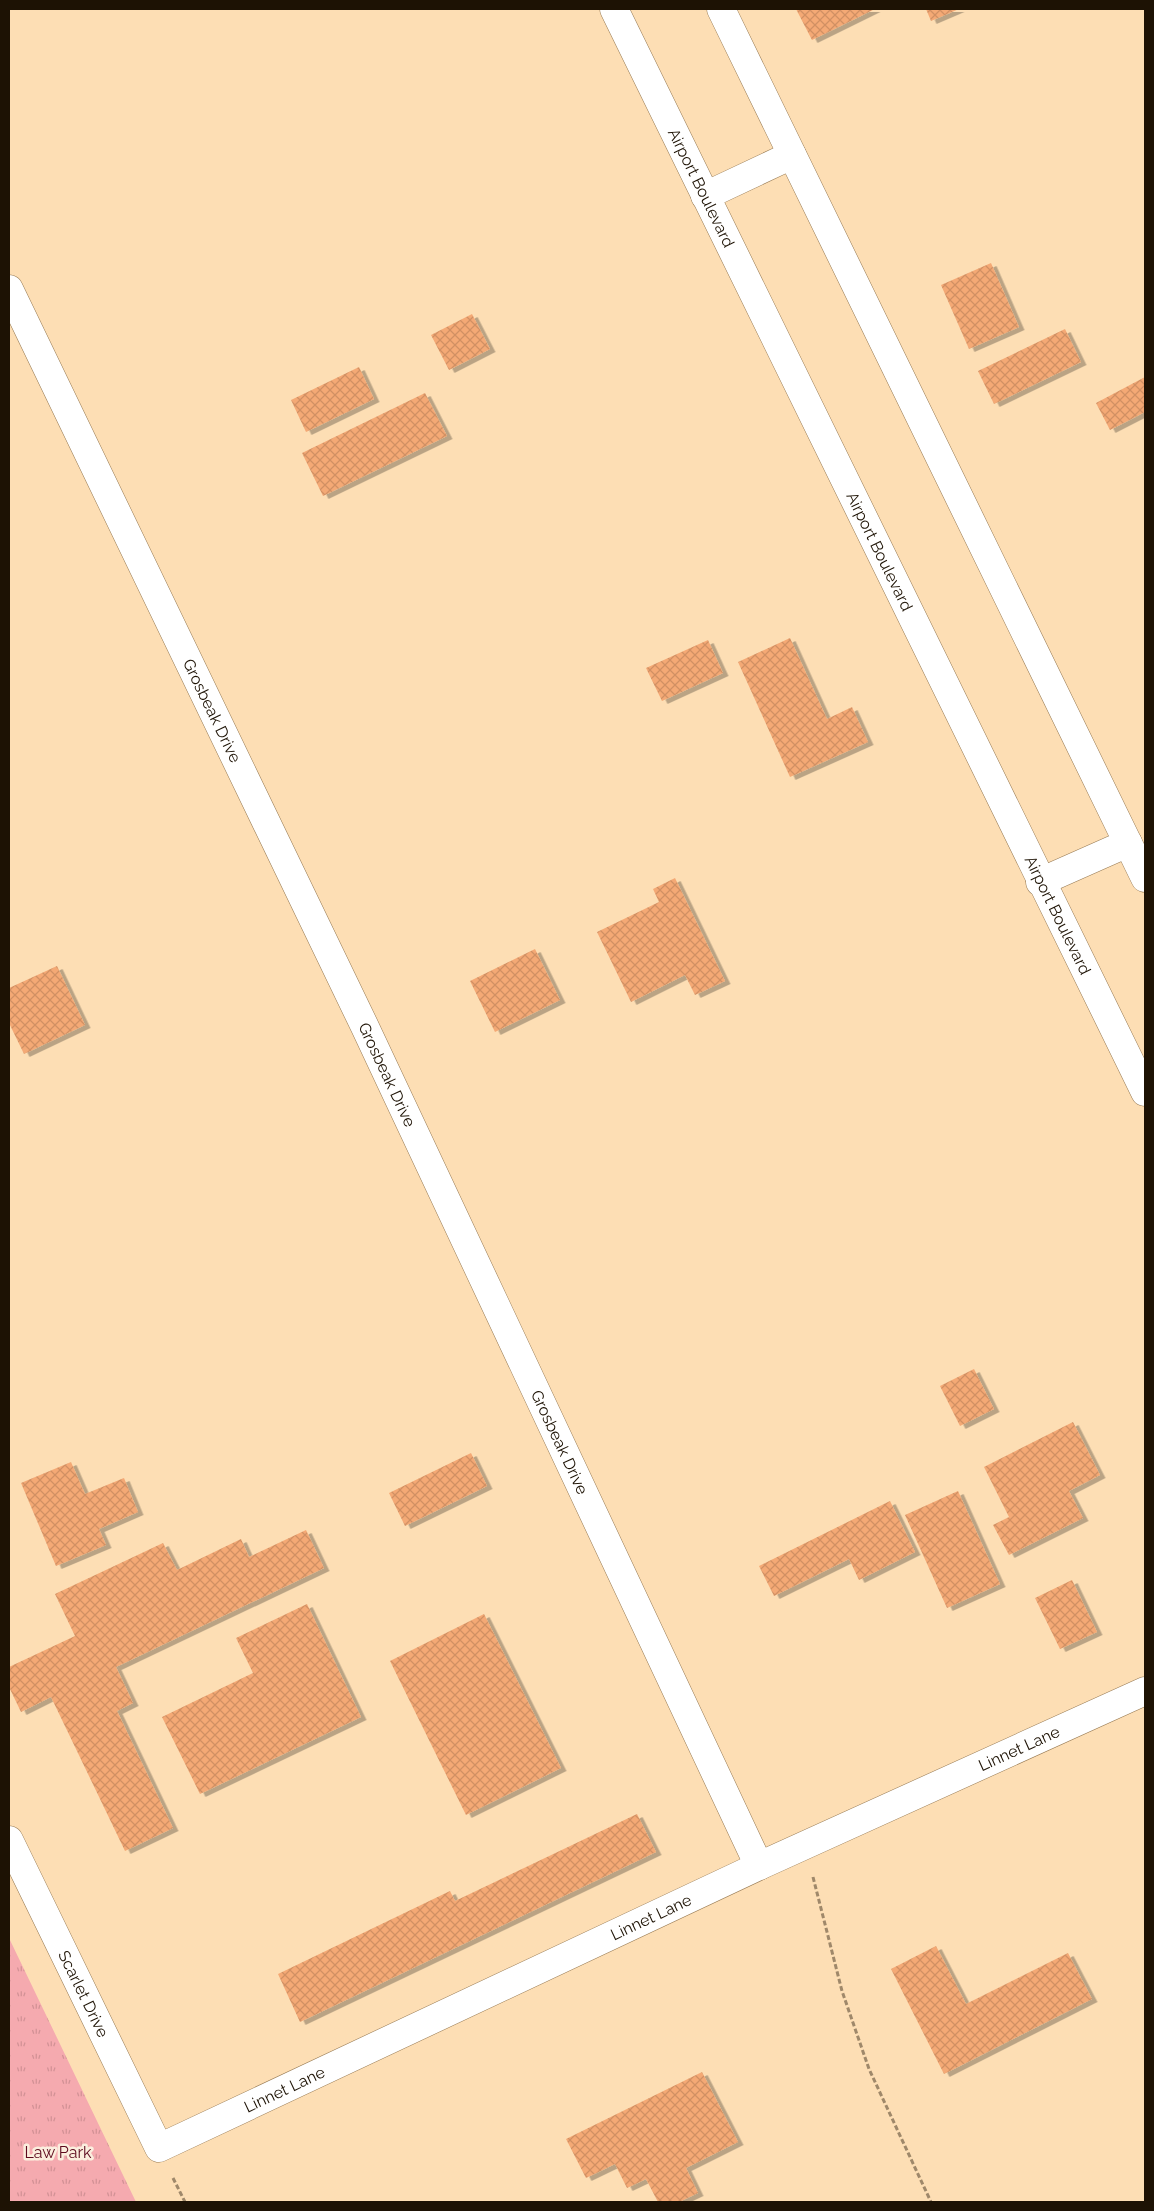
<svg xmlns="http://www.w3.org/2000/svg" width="1154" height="2211" font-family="Raleway,sans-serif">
<defs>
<pattern id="grass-tufts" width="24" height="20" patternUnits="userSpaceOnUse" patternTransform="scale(1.25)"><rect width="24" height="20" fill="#f5aaaf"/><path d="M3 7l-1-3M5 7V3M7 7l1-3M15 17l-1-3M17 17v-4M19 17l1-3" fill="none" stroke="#d29195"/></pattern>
<pattern id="building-cross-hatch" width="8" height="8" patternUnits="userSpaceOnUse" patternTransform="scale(1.25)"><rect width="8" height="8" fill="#f4a975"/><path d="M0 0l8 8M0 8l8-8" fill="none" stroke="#d19064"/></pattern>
<filter id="shadow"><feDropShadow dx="5.5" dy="3" stdDeviation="0" flood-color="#0004"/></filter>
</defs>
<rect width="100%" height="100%" fill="#fddeb4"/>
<path fill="url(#grass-tufts)" d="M9 1938 122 2173 136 2202H9Z"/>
<path fill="url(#building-cross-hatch)" filter="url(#shadow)" d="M796 9H875L812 40Z
M926 9H959L931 21Z
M991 263 1019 327 969 349 941 285Z
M472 314 490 349 449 370 431 335Z
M1065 329 1081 362 994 404 978 371Z
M359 367 374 399 306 432 291 400Z
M1145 377V412L1110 430 1096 403Z
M425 393 447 436 323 496 302 453Z
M790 638 827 719 852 707 868 742 790 777 738 662Z
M708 640 723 673 662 701 646 668Z
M675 878 725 981 695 995 685 975 631 1002 597 932 659 902 653 889Z
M535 949 560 1000 495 1032 470 981Z
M57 966 85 1025 24 1054 9 1023V988Z
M974 1369 994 1409 960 1426 940 1386Z
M1073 1422 1100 1475 1069 1491 1083 1518 1009 1555 993 1525 1009 1517 984 1467Z
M471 1453 487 1486 405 1526 389 1493Z
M71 1462 85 1494 124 1478 138 1512 99 1529 106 1545 56 1566 21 1483Z
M958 1491 1000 1584 947 1608 905 1515Z
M890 1501 915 1552 859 1580 849 1559 774 1596 759 1566Z
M306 1530 324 1568 116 1667 133 1703 117 1711 173 1828 125 1851 51 1697 21 1712 9 1687V1667L75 1636 55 1594 163 1543 177 1570 241 1539 249 1557Z
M1072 1580 1097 1632 1060 1649 1035 1598Z
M307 1604 361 1717 200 1794 162 1717 253 1673 236 1638Z
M484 1614 561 1768 466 1815 390 1661Z
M637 1814 656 1852 300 2022 278 1974 450 1891 455 1901Z
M936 1946 966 2004 1068 1953 1092 1999 944 2074 891 1969Z
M702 2072 738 2142 686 2168 698 2193 679 2202H658L646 2179 627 2188 615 2164 586 2178 566 2139Z"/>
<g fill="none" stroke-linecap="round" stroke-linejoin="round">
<g stroke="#977a53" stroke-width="29">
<g id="street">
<path id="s1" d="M9 289 365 1027 759 1866"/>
<path id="s2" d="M9 1840 159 2148 759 1866 1145 1691"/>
</g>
</g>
<g stroke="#977a53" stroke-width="29">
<g id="primary">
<path id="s3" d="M614 9 1145 1092"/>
<path d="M721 9 1145 878"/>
<path d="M705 196 792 155"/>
<path d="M1040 882 1128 843"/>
</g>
</g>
<path stroke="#9f886a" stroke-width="3" stroke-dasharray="5 2.5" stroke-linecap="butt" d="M813 1877 842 1991 869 2069 931 2202
M173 2178 185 2202"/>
<use href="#street" stroke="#fff" stroke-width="28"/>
<use href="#primary" stroke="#fff" stroke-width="28"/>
</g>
<g text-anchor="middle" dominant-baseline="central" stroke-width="5" stroke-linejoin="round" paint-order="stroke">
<g font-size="16" fill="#1d1204" stroke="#fbeede">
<text stroke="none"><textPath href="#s3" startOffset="199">Airport Boulevard</textPath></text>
<text stroke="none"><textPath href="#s3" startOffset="604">Airport Boulevard</textPath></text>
<text stroke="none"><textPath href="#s1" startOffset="468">Grosbeak Drive</textPath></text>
<text stroke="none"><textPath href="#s3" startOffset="1009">Airport Boulevard</textPath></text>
<text stroke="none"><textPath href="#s1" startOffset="872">Grosbeak Drive</textPath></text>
<text stroke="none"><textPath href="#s1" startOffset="1278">Grosbeak Drive</textPath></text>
<text stroke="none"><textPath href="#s2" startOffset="1291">Linnet Lane</textPath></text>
<text stroke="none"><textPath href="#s2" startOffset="886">Linnet Lane</textPath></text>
<text stroke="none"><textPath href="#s2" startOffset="171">Scarlet Drive</textPath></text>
<text stroke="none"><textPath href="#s2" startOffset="481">Linnet Lane</textPath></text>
</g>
<g font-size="16" fill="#5d0a1e" stroke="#fbeede">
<text x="58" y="2152">Law Park</text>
</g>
</g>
<rect width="1154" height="2211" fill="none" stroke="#1d1204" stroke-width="20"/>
</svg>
